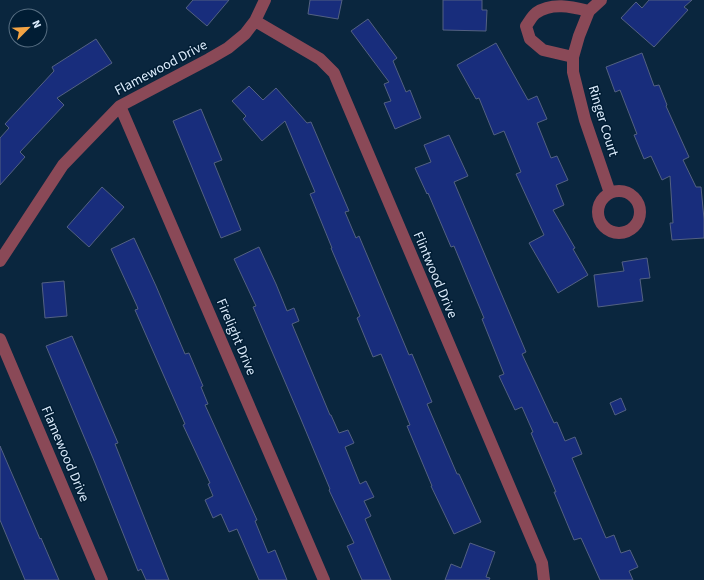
<svg xmlns="http://www.w3.org/2000/svg" width="704" height="580" font-family="'Source Sans 3',sans-serif">
<rect width="100%" height="100%" fill="#0a263e"/>
<path fill="#182d7c" stroke="#536182" d="M193 0H229L207 26 186 8Z
M310 0H342L338 19 308 14Z
M443 0H482V10H487L486 31 443 30Z
M649 0H692L684 7 688 10 654 47 621 18 636 2 642 8Z
M368 19 397 58 393 61 406 92 410 90 421 118 395 129 384 103 391 101 384 84 389 82 351 31Z
M96 39 112 63 57 98 64 105 20 152 25 157 0 185V138L9 128 5 124 54 71 52 67Z
M496 43 528 100 537 96 547 119 537 123 551 158 557 156 568 180 556 185 564 205 553 210 575 248 573 249 588 275 558 293 529 243 544 235 516 174 521 172 504 131 494 135 479 98 476 99 457 65Z
M642 53 654 86 659 85 667 105 666 106 689 157 683 160 696 187H701L704 219V238L672 240 670 223H673L670 176 662 180 651 156 644 159 634 135 637 134 620 90 615 92 606 67Z
M249 86 263 100 276 88 307 123 311 122 349 211 345 212 356 238 359 236 409 355 412 354 432 402 427 404 457 474H459L481 522 454 534 431 486H432L407 426 410 425 381 354 373 357 357 318 360 316 331 248H332L310 194 315 192 285 121 262 141 243 119 246 116 232 101Z
M201 109 222 160 214 163 241 230 221 238 173 121Z
M449 135 468 176 454 182 526 352 522 354 554 423 557 422 565 441 575 437 582 454 572 458 606 538 614 535 621 553 630 550 638 567 629 571 633 580H600L581 538 574 540 554 492H556L531 433 533 432 522 407 515 410 499 376 504 374 482 319 484 318 454 246 451 247 428 193 427 194 415 168 431 162 424 145Z
M102 187 124 207 89 247 67 227Z
M134 238 156 286 185 354 189 353 203 386 201 387 208 404 205 405 257 520 255 521 268 553 275 550 287 580H259L237 529 229 532 221 514 213 518 205 500 213 496 208 484 210 483 183 425 185 424 135 310 138 309 137 306 111 249Z
M259 247 276 284 287 311 294 308 299 321 292 324 330 415H331L339 433 348 430 354 443 345 447 360 484 366 481 374 497 364 501 371 516 365 519 391 580H362L347 546 354 543 329 490 330 489 300 417 253 307 256 306 234 259Z
M647 258 650 278 640 279 643 301 598 307 594 275 624 271 622 262Z
M64 281 67 316 45 318 42 283Z
M72 336 118 443 115 444 169 580H146L141 569 138 571 95 463 46 346Z
M621 398 626 410 615 415 610 403Z
M0 446 40 539 41 538 59 580H25L0 520Z
M470 543 495 552 486 577 490 578 489 580H445L451 564 461 568Z"/>
<g fill="none" stroke-linecap="round" stroke-linejoin="round">
<path stroke="#8a4957" stroke-width="12" d="M601 0 589 11 579 36 573 57V72L585 120 610 193
M255 21 320 59 334 73 542 563 544 580
M573 57 543 50 530 39 526 26C529 22 532 16 536 13 552 2 572 7 589 11
M120 106 324 580
M598 212a21 21 0 1 1 42 0a21 21 0 1 1-42 0Z
M0 261 63 165 120 106 209 59 228 48 245 34 255 21 265 0
M0 339 102 580"/>
</g>
<g text-anchor="middle" dominant-baseline="central" stroke-width="3" stroke-linejoin="round" paint-order="stroke">
<g font-size="14" fill="#dcecfc" stroke="#011d34">
<text transform="translate(161 68) rotate(-28)">Flamewood Drive</text>
<text transform="translate(603 121) rotate(73)">Ringer Court</text>
<text transform="translate(435 275) rotate(67)">Flintwood Drive</text>
<text transform="translate(236 337) rotate(67)">Firelight Drive</text>
<text transform="translate(65 454) rotate(67)">Flamewood Drive</text>
</g>
</g>
<g transform="translate(28 28) rotate(66)"><circle r="19" fill="#011d34" stroke="#597084"/>
<path d="M0-3L7 15L0 10L-7 15Z" fill="#f4a444"/>
<text y="-6" font-size="11" font-weight="bold" text-anchor="middle" fill="#dcecfc">N</text>
</g>
</svg>
